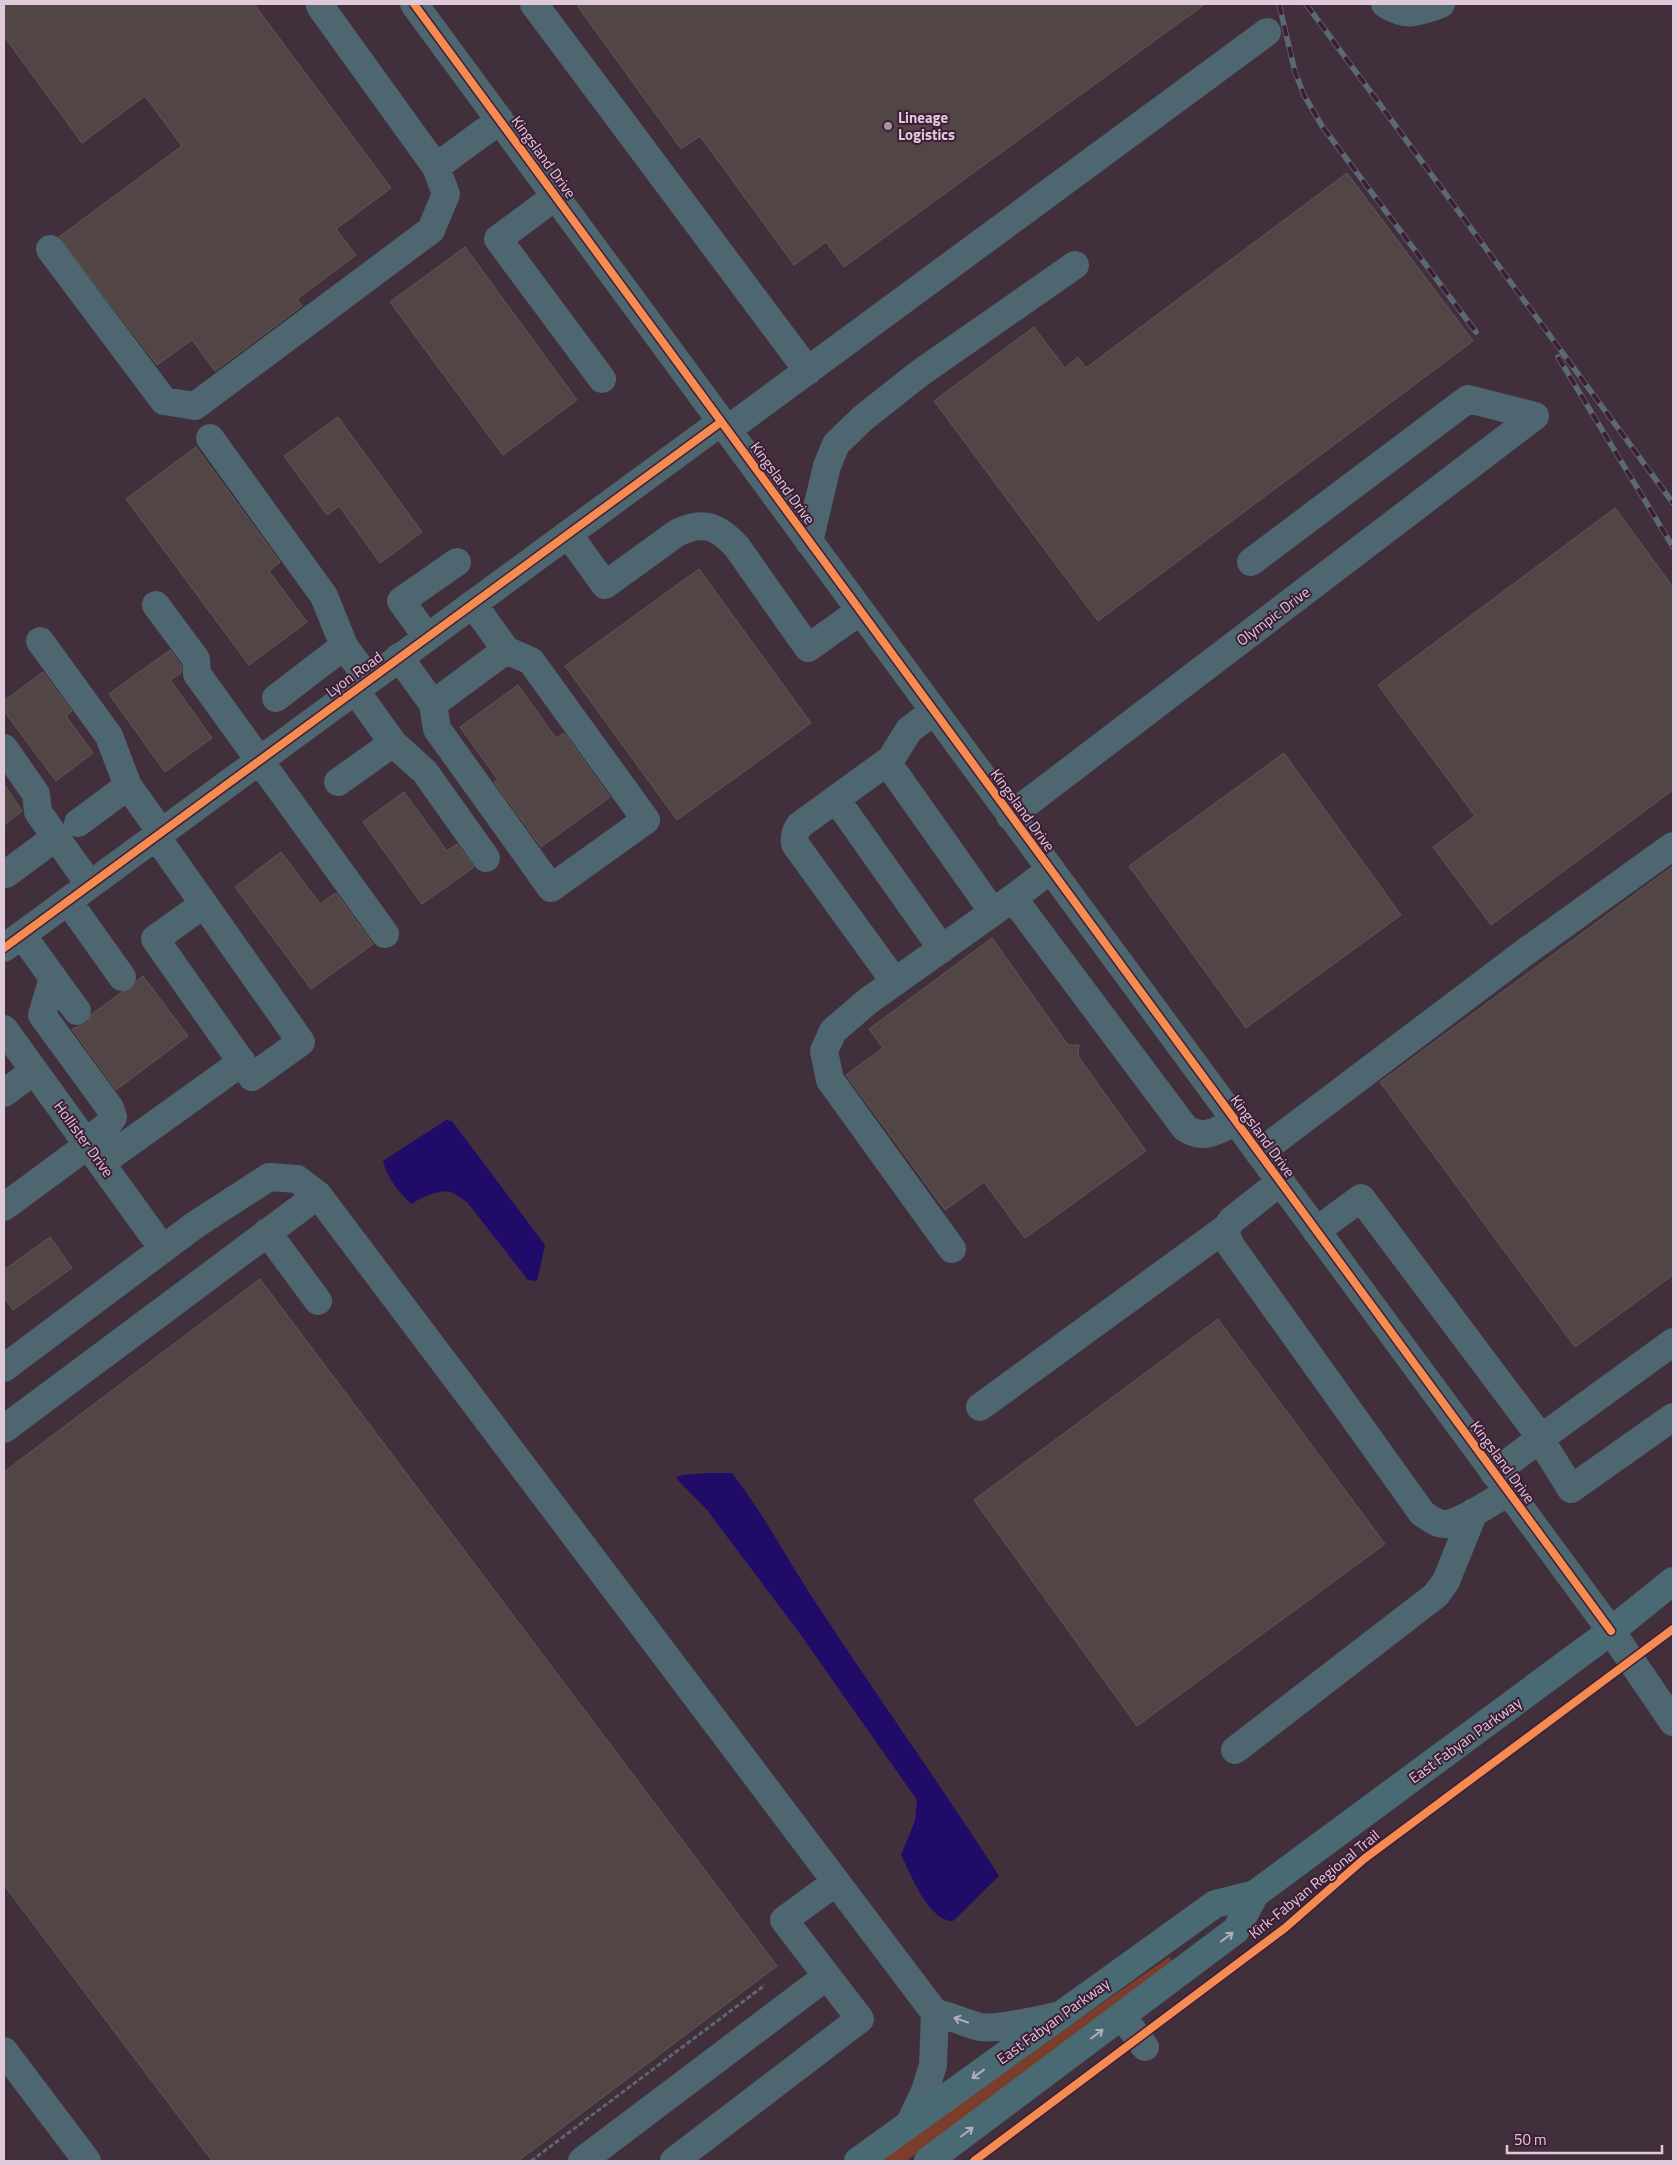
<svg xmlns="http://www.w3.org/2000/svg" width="1677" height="2165" font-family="'Titillium Web',sans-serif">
<rect width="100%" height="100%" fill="#412f3c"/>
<path fill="#7b3e2d" d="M1169 1957 1172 1961 906 2161H880L1065 2029Z"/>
<path fill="#200c68" d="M446 1120 452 1121 545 1245 537 1281 528 1280 467 1202C463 1200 458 1195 453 1193 440 1188 423 1197 411 1204 399 1192 387 1178 383 1161Z
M706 1473H732C762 1512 785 1555 812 1597 873 1691 939 1782 999 1876L953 1921C928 1921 911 1874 901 1855L915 1821 917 1800 798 1631 707 1510 676 1478 682 1475Z"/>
<path fill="#514645" stroke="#625756" d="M4 4H254L391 188 336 229 356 255 297 299 302 306 215 371 192 340 157 365 59 237 182 146 145 96 82 143 4 36Z
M576 4H1205L844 267 826 242 794 265 700 136 681 149Z
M1347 173 1473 341 1098 621 934 401 1034 327 1065 368 1078 357 1086 368Z
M465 247 577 400 503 455 390 302Z
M338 417 422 532 380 563 339 506 327 515 284 456Z
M196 447 280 562 269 571 307 622 249 665 126 499Z
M1615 508 1673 587V790L1491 925 1433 847 1475 816 1378 685Z
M699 569 811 723 677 820 565 666Z
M170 650 181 665V673L170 680 212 738 165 772 109 694Z
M43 672 72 711 66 716 93 753 56 781 4 711V701Z
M518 685 556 738 564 733 610 797 541 847 494 782 498 780 460 727Z
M1284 753 1401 915 1246 1028 1129 866Z
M4 784 22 811 4 825Z
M404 792 447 851 457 844 474 867 422 904 363 822Z
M281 852 320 904 336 893 373 944 311 989 235 887Z
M1673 866V1275L1575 1347 1380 1082Z
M992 938 1068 1045H1079L1078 1056 1146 1151 1025 1238 984 1182 945 1210 846 1075 883 1048 869 1029Z
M143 976 188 1036 116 1090 72 1029 87 1023 92 1014 122 992 131 989 137 981Z
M50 1237 72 1268 13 1310 4 1297V1270Z
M260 1279 777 1966 518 2161H212L4 1885V1472Z
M1218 1319 1385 1544 1137 1726 974 1500Z"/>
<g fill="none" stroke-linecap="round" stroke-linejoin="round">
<path stroke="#5c6771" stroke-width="3" stroke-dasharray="5 2.5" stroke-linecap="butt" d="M531 2161 765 1985"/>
<path stroke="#4d6670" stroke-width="28" d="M414 4 1611 1631 1673 1722
M534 4 808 371
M1385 4C1407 18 1418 12 1441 4
M320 6 436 167 500 120
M556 196 498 239 602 379
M50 249 164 401 195 406 431 230 446 194 436 167
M727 430 1267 32
M210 438 324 596 344 646
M568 534 605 585 677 533C703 520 718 526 737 547L808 648 860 611
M809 542 827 466 836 444 863 418 920 373 1075 265
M1251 562 1468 399 1535 416
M156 605 196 659 197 674 385 934
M427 637 401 601 457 562
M40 641 109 736 128 786 161 832
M399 657 433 704 506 650 473 604
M276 698 344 646 369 680
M433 704 437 729 551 888 646 820 531 661 506 650
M393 743 425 772 486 858
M4 748 36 794 38 812 90 885
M887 762 993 912
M338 782 393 743 355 690
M836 799 942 949
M1010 816 1535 416
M78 823 128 786
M156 836 301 1042 252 1077 155 939 204 904
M6 874 56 837
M1013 898 1050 870
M68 901 122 977
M22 935 77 1011
M4 948 721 422
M53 978 42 1015 110 1108 113 1117 107 1126 86 1142
M895 982 795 844C794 836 795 831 800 825L891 759 909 730 934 711
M4 1029 163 1249
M4 1093 34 1071
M1259 1153 1528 950 1673 846
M101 1163 242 1062
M1280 1182 1232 1220C1224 1230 1226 1235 1231 1246L1422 1513C1429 1518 1438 1525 1447 1524 1464 1521 1493 1501 1508 1492
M4 1207 88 1145
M1316 1231 1361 1198 1541 1438 1494 1473
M267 1232 318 1301
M952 1249 830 1080 824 1051 833 1031 868 1001 1013 898 1185 1128C1205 1141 1216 1130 1236 1122
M4 1368 195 1225 269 1177 297 1179 318 1195 935 2013 933 2065 925 2091 910 2123
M980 1407 1226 1228
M4 1429 318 1195
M1541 1438 1673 1342
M1540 1439 1571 1489 1673 1417
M1235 1750 1436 1595 1446 1581 1474 1512
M935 2013C951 2016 965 2023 980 2027 998 2030 1041 2019 1061 2015
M1122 2016 1145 2047
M4 2051 87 2161
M582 2161 827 1976
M674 2161 860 2019 784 1920 836 1882"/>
<path stroke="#496973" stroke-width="28" d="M858 2161 1215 1904 1255 1894 1611 1631 1673 1581
M928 2161 1236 1930 1255 1894"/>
<g stroke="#5a6972" stroke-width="5.5">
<path id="rail" d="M1279 4 1295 72 1304 95 1322 126 1476 332
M1306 4 1673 503
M1558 357 1673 547"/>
</g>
<use href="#rail" stroke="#3e1d36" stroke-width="4" stroke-dasharray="11" stroke-linecap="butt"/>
<g stroke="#3e1d36" stroke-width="11">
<path id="cycleway" d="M414 4 1611 1631
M4 948 721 422
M974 2161 1285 1928 1364 1859 1673 1629"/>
</g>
<use href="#cycleway" stroke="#f68b52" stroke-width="8"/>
</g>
<defs><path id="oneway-shaft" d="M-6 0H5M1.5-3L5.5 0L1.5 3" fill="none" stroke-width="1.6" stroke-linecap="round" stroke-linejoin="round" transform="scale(1.25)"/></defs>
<g stroke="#b3adba">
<use href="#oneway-shaft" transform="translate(1227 1937) rotate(-37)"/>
<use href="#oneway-shaft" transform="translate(1097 2034) rotate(-37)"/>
<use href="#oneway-shaft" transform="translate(978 2074) rotate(144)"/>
<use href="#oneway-shaft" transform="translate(967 2132) rotate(-37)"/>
</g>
<use stroke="#b4acba" href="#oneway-shaft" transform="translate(961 2020) rotate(-161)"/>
<circle fill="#a894a2" stroke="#3e1d36" stroke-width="2" cx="888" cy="126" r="5"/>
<g text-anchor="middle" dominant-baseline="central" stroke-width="4" stroke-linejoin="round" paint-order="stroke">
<g font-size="15" font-weight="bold" fill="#e0cad9" stroke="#3e1d36" text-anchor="start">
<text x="898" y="117">Lineage<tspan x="898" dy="17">Logistics</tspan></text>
</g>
<g font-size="15" fill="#e0cad9" stroke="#3e1d36">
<text transform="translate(544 157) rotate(54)">Kingsland Drive</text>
<text transform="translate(783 483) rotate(54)">Kingsland Drive</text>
<text transform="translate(1273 616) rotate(-37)">Olympic Drive</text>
<text transform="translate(354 674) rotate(-36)">Lyon Road</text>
<text transform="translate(1023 810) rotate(54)">Kingsland Drive</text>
<text transform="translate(1263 1136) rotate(54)">Kingsland Drive</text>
<text transform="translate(84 1139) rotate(54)">Hollister Drive</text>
<text transform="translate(1503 1462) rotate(54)">Kingsland Drive</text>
<text transform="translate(1465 1740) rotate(-36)">East Fabyan Parkway</text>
<text transform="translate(1314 1884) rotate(-39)">Kirk-Fabyan Regional Trail</text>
<text transform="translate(1053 2021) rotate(-36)">East Fabyan Parkway</text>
</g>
</g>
<rect width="1677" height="2165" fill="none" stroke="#e0cad9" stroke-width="10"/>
<path d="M1507 2145v8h155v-8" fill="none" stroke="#e0cad9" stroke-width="2.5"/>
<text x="1514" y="2145" font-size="15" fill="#e0cad9" stroke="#3e1d36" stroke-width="4" paint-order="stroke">50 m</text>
</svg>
